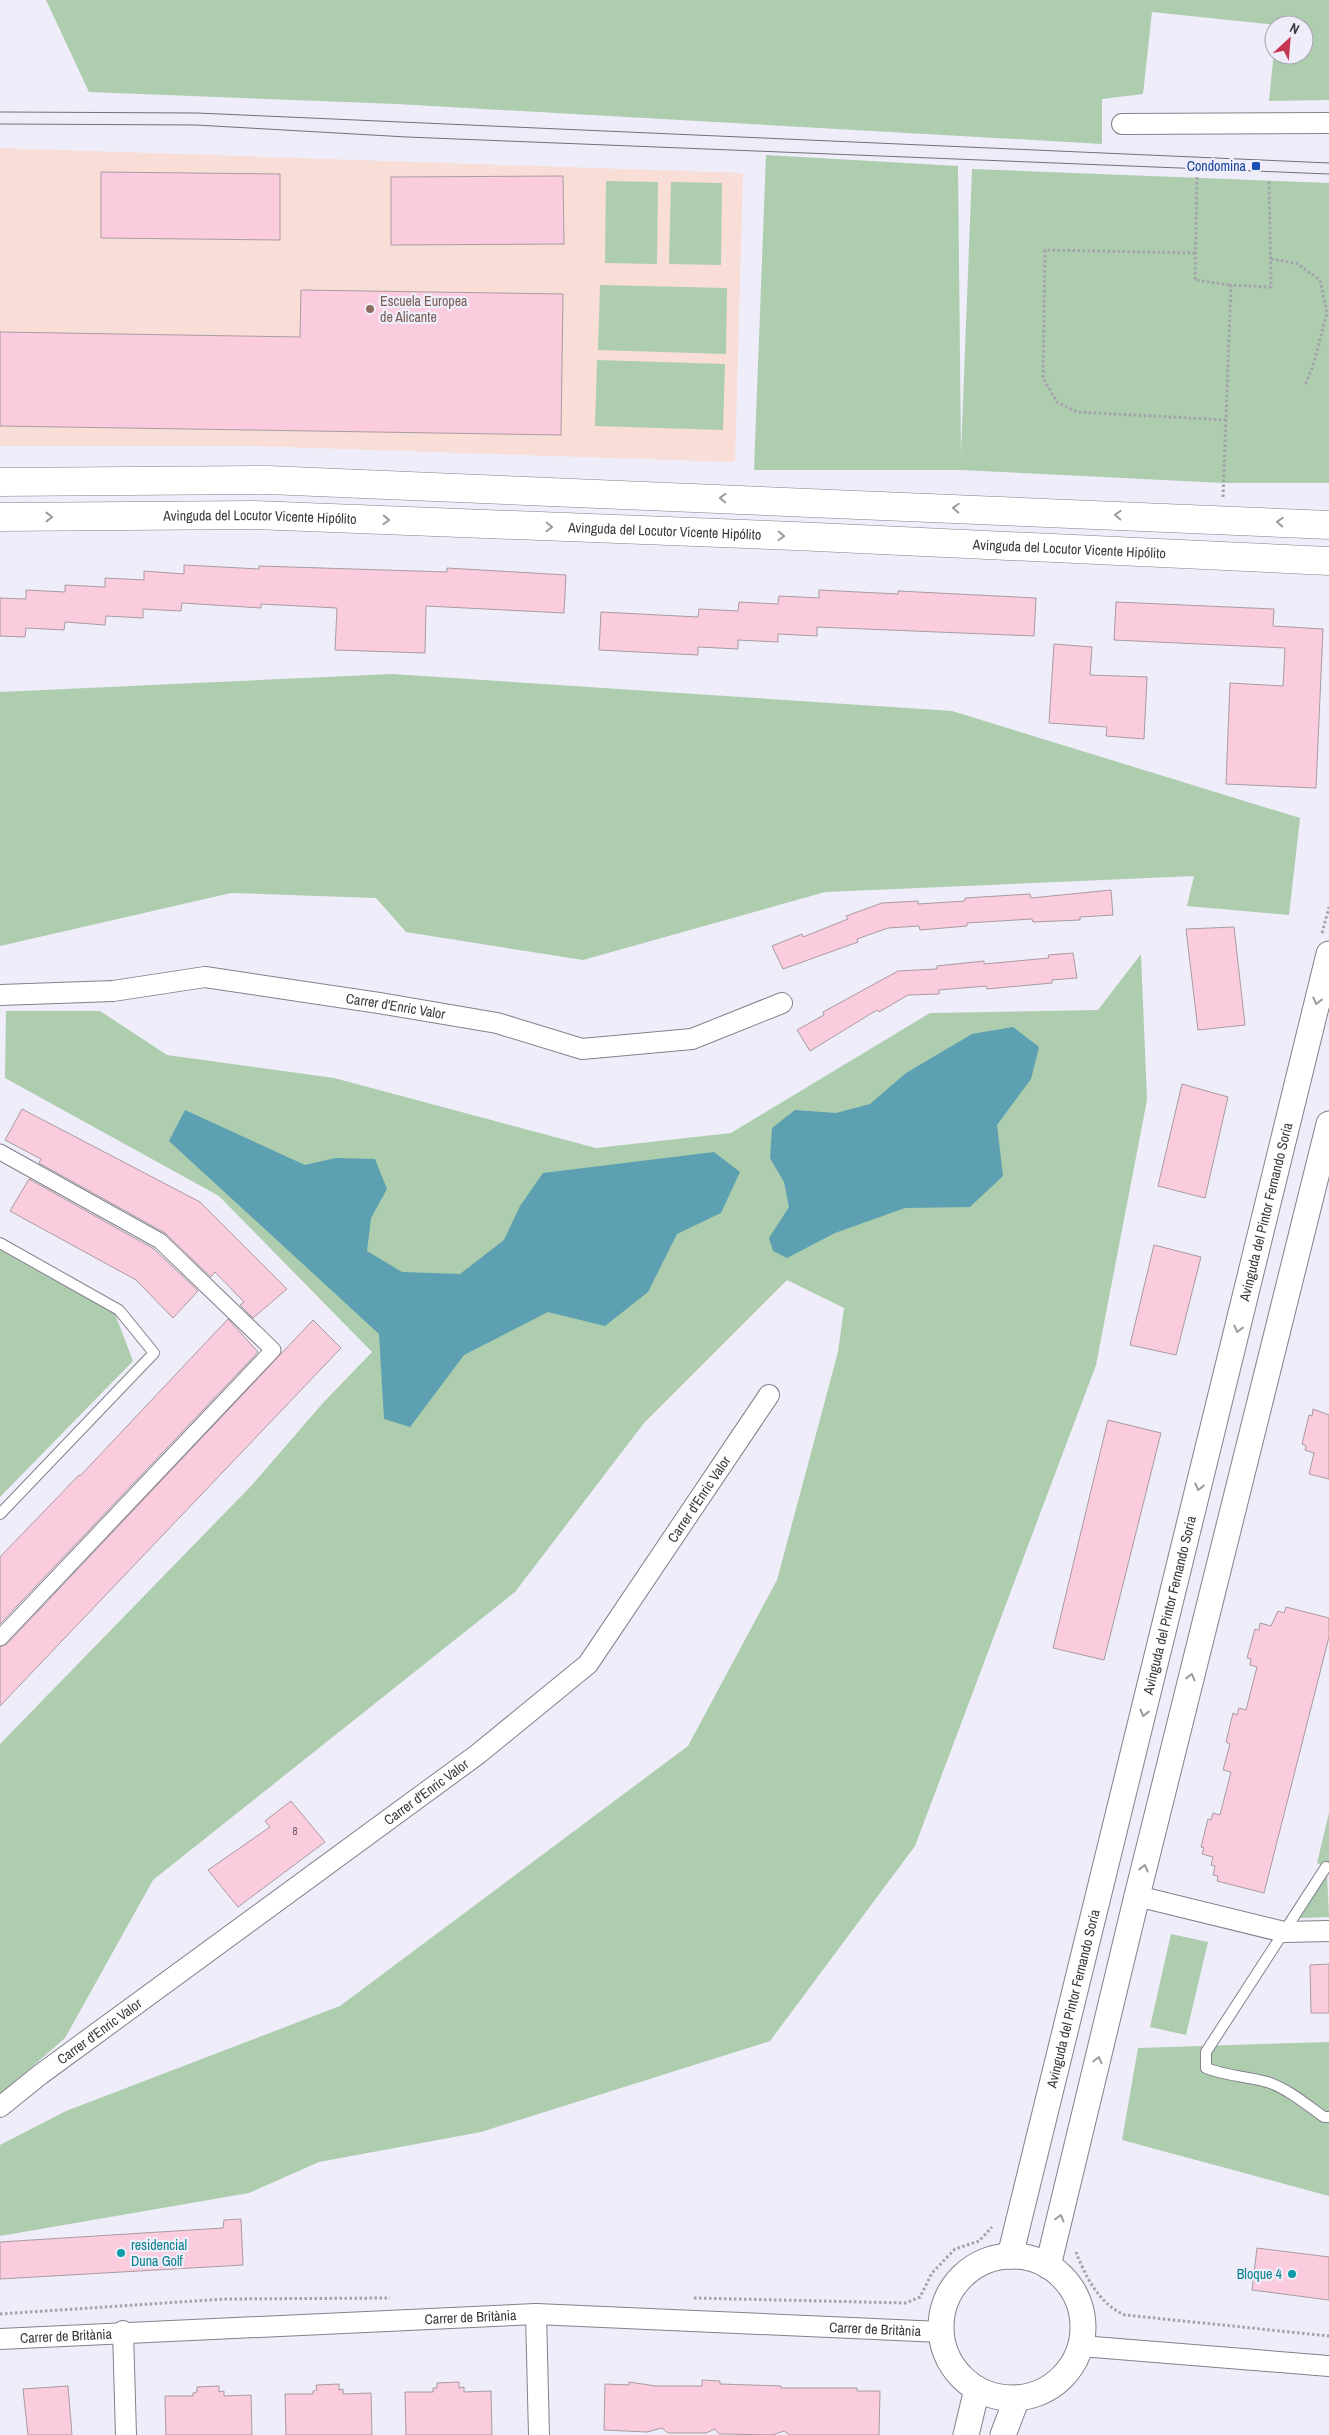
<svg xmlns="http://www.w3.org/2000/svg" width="1329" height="2435" font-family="'Archivo Narrow',sans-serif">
<rect width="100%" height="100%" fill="#eeedf9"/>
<path fill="#f8ded7" d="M0 148 743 173 735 462 254 446H0Z"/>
<path fill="#adcdae" d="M46 0H1329V100L1269 101 1274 51V55H1304V25H1276L1152 12 1143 94 1102 99V144L397 104 89 92Z
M766 155 958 166 961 454 972 169 1329 183V483H1224L961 470H754Z
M606 181 658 182 657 264 605 263Z
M671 182 722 183 721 265 669 264Z
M600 285 727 288 726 354 598 350Z
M597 360 725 364 723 430 595 426Z
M392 674 952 711 1300 818 1289 915 1187 906 1194 876 825 892 583 960 406 932 376 898 231 893 0 946V692Z
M1141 954 1147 1100 1096 1365 915 1846 770 2041 481 2132 319 2162 249 2193 0 2236V2145L66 2111 340 2006 688 1746 777 1580 838 1352 844 1308 787 1280 644 1423 515 1592 153 1880 65 2038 0 2095V1744L253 1484 322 1404 372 1352 219 1196 5 1078 6 1011H100L167 1055 334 1078 596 1148 731 1133 930 1013 1098 1010Z
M0 1250 115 1314 133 1361 0 1497Z
M1329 1813V1868L1317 1863Z
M1327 1872 1329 1917 1300 1918Z
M1171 1934 1208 1942 1186 2035 1150 2027Z
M1329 2042V2196L1122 2140 1138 2048Z"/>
<path fill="#5ca0b2" d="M1013 1027 1039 1047 1031 1079 997 1125 1003 1176 970 1207 905 1208 835 1233 787 1258 773 1251 769 1238 789 1207 784 1182 770 1158 772 1128 795 1110 836 1113 870 1104 906 1073 972 1034Z
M185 1110 305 1165 336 1158 375 1159 387 1189 371 1218 367 1251 402 1272 460 1274 504 1240 520 1206 543 1173 714 1152 740 1172 721 1213 677 1234 648 1292 605 1326 548 1312 464 1355 410 1427 384 1419 379 1334 169 1141Z"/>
<path fill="#fbcbde" stroke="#a89ca0" d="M101 172 280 174V240L101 238Z
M563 176 564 244 391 245V177Z
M301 290 563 294 561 435 0 426V332L300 337Z
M184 565 259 569V566L447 572V568L566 575 564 613 426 606 425 653 335 650 337 608 261 604V608L182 603 181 611 143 609V618L106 616 105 625 65 622 64 630 26 628 25 637 0 636V598L26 599V590L65 592V585L105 587V578L144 580V571L184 574Z
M819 590 898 594V591L1036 598 1034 636 817 627V636L778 634V642L738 640V649L698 647V655L599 650 601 612 698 617 699 609 738 611 739 602 778 604 779 596 819 598Z
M1116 602 1274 609 1273 626 1323 629 1316 788 1226 784 1230 683 1283 686 1285 648 1114 640Z
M1054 644 1092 647 1090 675 1147 677 1144 739 1106 736 1107 727 1049 723Z
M1111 890 1113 915 1080 917V920L1033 922 1032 919 967 923V926L920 930 919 926 888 928 857 939 858 942 783 969 772 946 802 934 803 937 848 919 846 916 882 903 918 901V904L965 901V898L1030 894 1031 898Z
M1234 927 1245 1025 1198 1030 1186 929Z
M1073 953 1077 978 1052 980V983L987 989 986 986 939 990V994L908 995 879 1012 877 1010 810 1051 797 1030 824 1015 823 1012 898 971 937 969V966L984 961V964L1049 958 1048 955Z
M1182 1084 1228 1097 1205 1198 1158 1186Z
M22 1109 200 1202 287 1289 253 1318 240 1305 244 1302 215 1272 211 1277 165 1233 39 1163 41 1159 5 1140Z
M29 1179 154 1249 198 1291 173 1318 136 1280 10 1211Z
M1154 1245 1201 1257 1176 1355 1130 1345Z
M228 1319 258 1352 0 1624V1557L79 1475 80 1476Z
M313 1320 341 1348 0 1706V1647L7 1644Z
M1313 1409 1329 1415V1479L1309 1474 1314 1453 1305 1450 1306 1446 1302 1444 1309 1415 1312 1416Z
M1108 1420 1161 1433 1104 1660 1053 1648Z
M1286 1607 1329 1618V1637L1264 1893 1217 1881 1218 1876 1213 1875 1215 1866 1211 1865 1213 1857 1202 1854 1204 1848 1201 1847 1208 1819 1211 1820 1213 1813 1220 1815 1231 1772 1223 1770 1230 1744 1226 1742 1233 1713 1237 1715 1239 1708 1246 1710 1257 1667 1250 1665 1251 1659 1247 1658 1255 1629 1259 1630 1260 1623 1271 1626 1278 1611 1284 1613Z
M291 1801 325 1842 238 1907 208 1870 270 1827 265 1821Z
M1329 1964V2013H1311L1310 1965Z
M241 2219 243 2265 0 2279V2242L223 2228 224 2220Z
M1257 2248 1329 2257V2300L1252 2290Z
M702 2380 720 2381V2384L781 2386V2388H857V2391H880L879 2435H790L784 2431 772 2435 726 2434H719L715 2429 706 2433H668L662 2428 647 2432 604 2430 605 2384 629 2385V2382L656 2386H702Z
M459 2382V2388L464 2387V2392L491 2391 492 2435H406L405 2392H433V2388H437V2383Z
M339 2384V2390L343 2389V2394L371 2393 372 2435H286L285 2394H313V2391L317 2390 316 2385Z
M68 2386 72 2435H28L23 2389Z
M219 2386V2392L224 2391V2396L251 2395 252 2435H166L165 2396H193V2393L197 2392V2387Z"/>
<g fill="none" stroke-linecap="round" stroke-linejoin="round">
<g stroke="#82818c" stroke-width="12">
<path id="service" d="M0 1243 119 1310 154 1353 0 1514
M1326 1867 1206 2052V2068C1226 2076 1246 2076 1267 2082 1287 2088 1307 2105 1324 2117H1329"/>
</g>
<g stroke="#82818c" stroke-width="17">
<path id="pedestrian" d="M0 1152 160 1241 273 1350 0 1638"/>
</g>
<g stroke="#82818c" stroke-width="22">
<g id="minor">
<path d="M1122 124 1329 123"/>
<path id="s1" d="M0 995 113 991 205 977 379 1003 497 1023 582 1049 692 1039 782 1003"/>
<path d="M1137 1896 1284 1932 1329 1931"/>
<path id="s2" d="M0 2107 41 2074 478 1754 588 1664 769 1395"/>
<path d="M536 2314 539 2435"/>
<path d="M123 2331 126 2435"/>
<path id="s3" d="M0 2339 536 2314 941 2332"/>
<path d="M1081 2346 1329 2366"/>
</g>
</g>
<g stroke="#82818c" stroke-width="27">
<g id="tertiary">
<path id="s4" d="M1010 2256 1329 954"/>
<circle cx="1012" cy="2327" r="71"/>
<path d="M1048 2266 1137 1896 1329 1124"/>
<path d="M966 2435 977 2389"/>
<path d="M1003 2435 1017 2398"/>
</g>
</g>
<g stroke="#82818c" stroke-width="29">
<g id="secondary">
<path d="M0 482 268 480 1329 525"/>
<path id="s5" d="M0 517 254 515 795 536 1329 561"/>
</g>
</g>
<path stroke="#a4a3ac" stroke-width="3" stroke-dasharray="2.5 2.5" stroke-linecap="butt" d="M1197 177 1195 280 1231 285
M1195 253 1045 250 1043 378 1057 402 1077 412 1226 420
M1271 259 1296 263 1320 280 1327 313 1313 366 1305 385
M1223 497 1231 285 1271 287 1269 180
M1322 933 1329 907
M1076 2252C1085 2276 1100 2305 1125 2315L1329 2336
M694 2298 906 2303 920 2297 932 2273 955 2249 979 2241 992 2227
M0 2314 225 2299 390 2298"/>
<use href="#service" stroke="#fff" stroke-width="10"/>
<use href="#pedestrian" stroke="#fff" stroke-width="15"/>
<use href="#minor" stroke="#fff" stroke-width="20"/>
<use href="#tertiary" stroke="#fff" stroke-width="25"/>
<use href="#secondary" stroke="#fff" stroke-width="28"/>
<path stroke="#717177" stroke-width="1" d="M0 112 197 113 1329 163
M0 124 196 125 407 137 1329 174"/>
</g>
<defs><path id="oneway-chevron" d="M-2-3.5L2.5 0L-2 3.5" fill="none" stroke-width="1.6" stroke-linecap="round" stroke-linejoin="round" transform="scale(1.25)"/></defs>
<g stroke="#9c9c9e">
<use href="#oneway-chevron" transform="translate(723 498) rotate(-178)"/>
<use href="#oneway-chevron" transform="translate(956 508) rotate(-177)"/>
<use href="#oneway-chevron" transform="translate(1118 515) rotate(-177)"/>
<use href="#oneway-chevron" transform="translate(49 517)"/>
<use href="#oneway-chevron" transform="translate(386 520) rotate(2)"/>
<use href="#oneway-chevron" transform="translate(1280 522) rotate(-177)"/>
<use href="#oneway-chevron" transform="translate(549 527) rotate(2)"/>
<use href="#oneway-chevron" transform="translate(781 536) rotate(2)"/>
<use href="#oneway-chevron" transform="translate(1317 1001) rotate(104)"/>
<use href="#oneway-chevron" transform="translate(1238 1329) rotate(104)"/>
<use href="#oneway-chevron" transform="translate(1199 1487) rotate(104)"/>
<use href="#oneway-chevron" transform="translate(1191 1677) rotate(-76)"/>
<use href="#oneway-chevron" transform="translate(1144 1713) rotate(104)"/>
<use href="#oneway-chevron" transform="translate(1144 1868) rotate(-76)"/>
<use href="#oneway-chevron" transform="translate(1098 2060) rotate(-77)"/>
<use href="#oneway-chevron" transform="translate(1060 2218) rotate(-75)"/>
</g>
<rect fill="#1a4fb4" stroke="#eeedf9" stroke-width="2" x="1251" y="161" width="10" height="10" rx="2.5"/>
<circle fill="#8d6e63" stroke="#eeedf9" stroke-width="2" cx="370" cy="309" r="5"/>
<g fill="#0f9aa8" stroke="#eeedf9" stroke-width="2">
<circle cx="121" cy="2253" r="5"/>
<circle cx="1292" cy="2274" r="5"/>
</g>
<g text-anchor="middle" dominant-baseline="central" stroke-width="4.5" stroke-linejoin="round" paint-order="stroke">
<g font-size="11" fill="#6a5e66">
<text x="295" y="1831">8</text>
</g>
<g font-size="14" fill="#164399" stroke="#eeedf9" text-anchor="end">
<text x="1246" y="166">Condomina</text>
</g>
<g font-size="14" fill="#785e54" stroke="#eeedf9" text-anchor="start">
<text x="380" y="301">Escuela Europea<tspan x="380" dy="16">de Alicante</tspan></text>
</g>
<g font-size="14" fill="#3a3a3e" stroke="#eeedf9">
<text stroke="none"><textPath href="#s5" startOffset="260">Avinguda del Locutor Vicente Hipólito</textPath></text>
<text stroke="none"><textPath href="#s5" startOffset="665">Avinguda del Locutor Vicente Hipólito</textPath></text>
<text stroke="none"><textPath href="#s5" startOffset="1070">Avinguda del Locutor Vicente Hipólito</textPath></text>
<text stroke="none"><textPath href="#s1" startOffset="399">Carrer d'Enric Valor</textPath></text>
<text stroke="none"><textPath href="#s4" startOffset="1075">Avinguda del Pintor Fernando Soria</textPath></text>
<text stroke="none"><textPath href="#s2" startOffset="935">Carrer d'Enric Valor</textPath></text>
<text stroke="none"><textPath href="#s4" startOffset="670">Avinguda del Pintor Fernando Soria</textPath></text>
<text stroke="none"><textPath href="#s2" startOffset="530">Carrer d'Enric Valor</textPath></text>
<text stroke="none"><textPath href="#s4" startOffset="265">Avinguda del Pintor Fernando Soria</textPath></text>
<text stroke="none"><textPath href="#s2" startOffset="125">Carrer d'Enric Valor</textPath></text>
<text stroke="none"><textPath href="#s3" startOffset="471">Carrer de Britània</textPath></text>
<text stroke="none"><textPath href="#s3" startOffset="876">Carrer de Britània</textPath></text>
<text stroke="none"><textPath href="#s3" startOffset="66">Carrer de Britània</textPath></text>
</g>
<g font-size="14" fill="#0d838f" stroke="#eeedf9" text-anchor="start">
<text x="131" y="2245">residencial<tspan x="131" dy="16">Duna Golf</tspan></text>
<text x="1282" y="2274" text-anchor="end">Bloque 4</text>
</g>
</g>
<g transform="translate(1289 40) rotate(26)"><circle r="24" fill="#eeedf9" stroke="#a6a5ae"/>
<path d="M0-4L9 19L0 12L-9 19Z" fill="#c63653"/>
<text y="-8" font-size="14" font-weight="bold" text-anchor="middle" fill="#3a3a3e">N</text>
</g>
</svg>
